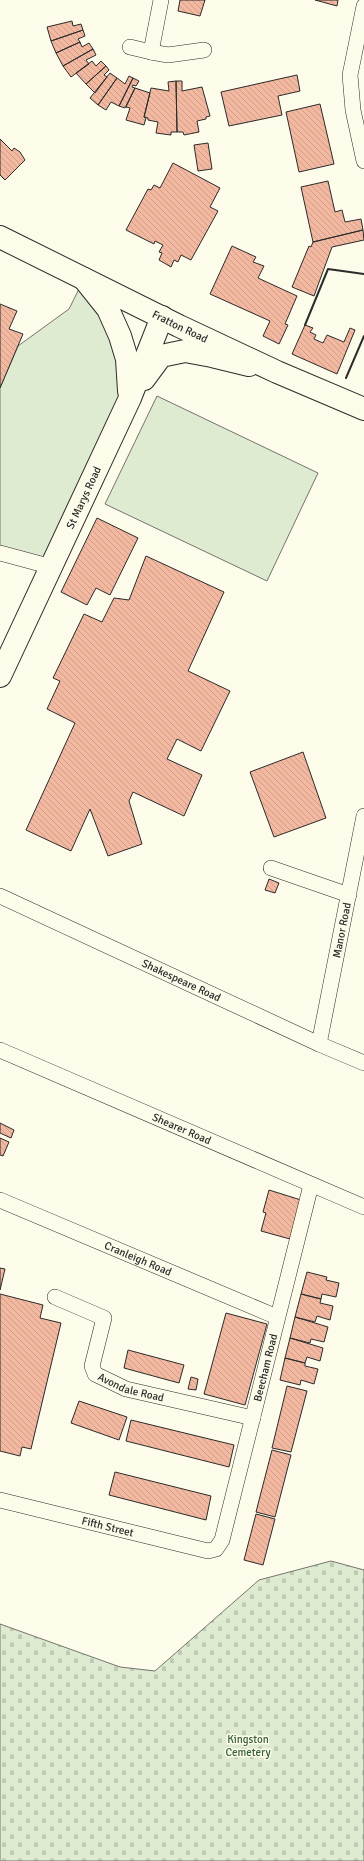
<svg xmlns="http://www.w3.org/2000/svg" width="364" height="1861" font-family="Signika,sans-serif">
<defs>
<pattern id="cemetery-stones" width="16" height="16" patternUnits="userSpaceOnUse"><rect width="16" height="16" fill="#deebd1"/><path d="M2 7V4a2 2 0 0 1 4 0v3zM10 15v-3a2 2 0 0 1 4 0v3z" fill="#bfcab4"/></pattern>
<pattern id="building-back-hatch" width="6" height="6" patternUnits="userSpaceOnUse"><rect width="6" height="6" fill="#f2b8a0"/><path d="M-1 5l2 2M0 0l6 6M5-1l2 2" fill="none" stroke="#d09e8a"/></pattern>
</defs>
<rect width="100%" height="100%" fill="#fdfbea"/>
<path fill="#deebd1" stroke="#74746e" d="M84 279 108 309 130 398 52 567 0 553V388L18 346 69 309Z
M157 396 318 473 267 581 105 504Z"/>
<path fill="url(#cemetery-stones)" stroke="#74746e" d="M331 1561 364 1570V1861H0V1624L120 1667 155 1671 259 1580Z"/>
<path fill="url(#building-back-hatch)" stroke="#2b2b2b" d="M180 0H205L200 16 178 11Z
M315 0H338L337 6Z
M72 21 73 26 81 24 83 30 51 41 47 27Z
M83 30 85 36 78 39 80 42 56 53 51 41Z
M80 42 82 47 89 43 93 49 63 66 56 53Z
M93 49 96 55 86 60 89 64 71 77 63 66Z
M92 61 96 66 101 61 106 66 86 84 76 73Z
M106 66 109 70 104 75 107 77 95 93 86 84Z
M110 73 117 78 98 105 90 98Z
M297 75 300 91 278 96 282 115 229 126 221 92Z
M129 76 133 78 119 106 111 102 106 110 98 105 117 78 125 84Z
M133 78 139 81 136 86 133 85 132 87 135 88 125 108 119 106Z
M176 81H182V91L202 87 210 116 206 117V119L197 121 199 132 184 135 183 132H177Z
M176 81 177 132H171V135L156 133 158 122 148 120V118L144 117 151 88 169 91 168 82Z
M135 88 150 93 144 117 146 118 144 125 126 120 130 108 126 107Z
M320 104 334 164 299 172 286 112Z
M0 139 12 151 14 148 20 152 25 160 5 180 0 175Z
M208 143 212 169 198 171 194 145Z
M173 163 220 188 210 207 218 211 191 260 181 255 178 262 174 260 171 267 159 260 162 253 159 252 163 245 155 241 154 244 126 230 148 189 151 190 154 185 160 188Z
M328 181 335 212 342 210 345 222 361 219 363 230 313 242 301 187Z
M363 230 364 240 332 247 314 296 292 287 309 246 311 247 313 242Z
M232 246 256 257 253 262 264 266 258 278 297 296 285 324 288 325 279 344 263 336 270 321 210 294Z
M0 304 17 311 9 329 23 334 0 388Z
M305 325 313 328 310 332 316 335 314 339 323 343 327 335 344 342 350 328 355 330 337 374 292 354Z
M97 518 138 538 110 595 96 588 87 605 61 592Z
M146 556 224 592 188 671 230 691 201 751 177 739 167 759 202 775 184 816 133 792 129 801 142 844 108 856 90 809 71 851 26 830 75 723 47 709 60 681 53 678 84 614 102 622 114 598 129 600Z
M303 752 326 818 274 837 250 772Z
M269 879 279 883 275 893 265 890Z
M0 1123 14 1130 11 1138 0 1133Z
M0 1138 9 1142 3 1156 0 1155Z
M269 1190 301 1200 290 1239 261 1231 266 1213 263 1212Z
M0 1268 5 1269 0 1290Z
M307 1272 327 1277 326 1280 339 1283 336 1297 322 1294 321 1299 301 1294Z
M0 1294 43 1305 40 1318 61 1323 31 1449 22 1447 20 1456 0 1451Z
M301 1294 321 1299 320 1303 333 1306 330 1320 317 1316 315 1322 295 1317Z
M226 1313 267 1324 245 1405 204 1394Z
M295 1317 328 1327 324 1342 311 1339 310 1343 290 1338Z
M290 1338 323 1348 320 1361 307 1357 305 1363 285 1358Z
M128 1350 184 1365 179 1383 124 1368Z
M285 1358 305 1363V1366L318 1369 314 1384 301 1380 300 1385 280 1380Z
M191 1377 198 1379 196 1390 188 1389Z
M287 1386 307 1391 291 1452 272 1448Z
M79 1401 127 1417 119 1440 71 1423Z
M131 1420 234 1445 229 1467 126 1441Z
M272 1450 291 1455 275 1517 256 1512Z
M115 1472 211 1496 206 1520 109 1495Z
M256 1514 275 1519 263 1565 244 1560Z"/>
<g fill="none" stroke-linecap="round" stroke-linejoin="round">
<g stroke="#2b2b2b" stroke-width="16">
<g id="street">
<path d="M161 0 151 52 168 55 204 50"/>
<path d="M364 6 350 75 353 110 364 161"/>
<path d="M130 47 151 52"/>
<path d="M0 553 52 567"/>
<path d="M271 868 349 895"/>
<path id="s1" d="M0 896 319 1044 364 1063"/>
<path id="s2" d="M319 1044 364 816"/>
<path id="s3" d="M0 1050 364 1207"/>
<path id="s4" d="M0 1200 277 1317"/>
<path id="s5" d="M55 1297 104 1318 92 1366 95 1374 126 1389 253 1418"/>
<path id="s6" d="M0 1500 208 1551 216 1549 222 1540 311 1185"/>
</g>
</g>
<g stroke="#2b2b2b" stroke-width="24">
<g id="secondary">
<path d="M84 279 108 309 120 336 127 359 129 391"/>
<path d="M144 379 161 356 185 351 212 356 249 365"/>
<path id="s7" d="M0 676 130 398 162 317"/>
</g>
</g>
<g stroke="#2b2b2b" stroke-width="24">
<g id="primary">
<path id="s8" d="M0 237 179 326 277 372 364 409"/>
</g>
</g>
<use href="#street" stroke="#fdfbea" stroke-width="15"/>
<use href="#secondary" stroke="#fdfbea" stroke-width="22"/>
<use href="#primary" stroke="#fdfbea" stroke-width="22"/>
<path stroke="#2b2b2b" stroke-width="2" d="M305 325 328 269 364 274
M346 378 364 336"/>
</g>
<g text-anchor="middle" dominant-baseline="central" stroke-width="3" stroke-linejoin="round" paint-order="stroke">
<g font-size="11" fill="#2b2b2b" stroke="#fdfbea">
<text stroke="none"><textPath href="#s8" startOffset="201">Fratton Road</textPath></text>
<text stroke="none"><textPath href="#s7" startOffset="197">St Marys Road</textPath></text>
<text stroke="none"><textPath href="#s2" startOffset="116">Manor Road</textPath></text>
<text stroke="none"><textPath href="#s1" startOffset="200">Shakespeare Road</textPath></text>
<text stroke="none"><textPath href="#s3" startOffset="198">Shearer Road</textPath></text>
<text stroke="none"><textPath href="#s4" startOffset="150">Cranleigh Road</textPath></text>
<text stroke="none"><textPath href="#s6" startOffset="411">Beecham Road</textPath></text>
<text stroke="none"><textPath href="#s5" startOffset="150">Avondale Road</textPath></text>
<text stroke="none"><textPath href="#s6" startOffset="111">Fifth Street</textPath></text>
</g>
<g font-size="11" fill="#34623c" stroke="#fdfbea">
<text x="248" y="1739">Kingston<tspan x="248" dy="13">Cemetery</tspan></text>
</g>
</g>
</svg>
